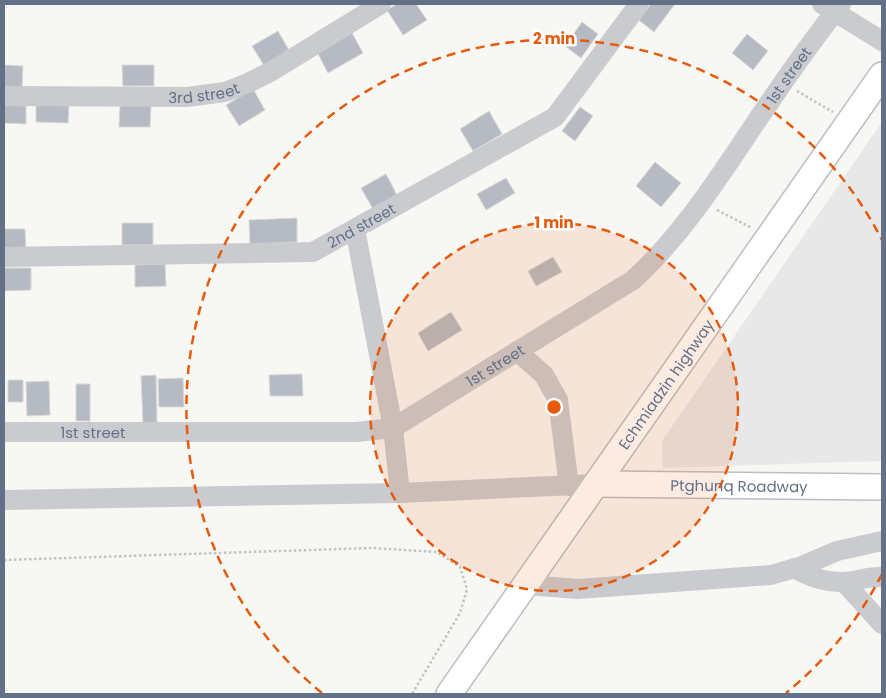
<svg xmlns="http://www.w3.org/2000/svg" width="886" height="698" font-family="Poppins,sans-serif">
<rect width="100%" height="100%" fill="#f7f7f4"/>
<path fill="#e7e8e7" d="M882 122V461L663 468 662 441Z"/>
<path fill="#b6bbc3" stroke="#d8d9d6" d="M397 4H416L427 20 403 35 387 10Z
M651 4H675L654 32 639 20Z
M582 22 598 34 581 58 565 46Z
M278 31 290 52 265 67 252 46Z
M352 33 363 53 328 73 317 52Z
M747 34 768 51 753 70 732 53Z
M4 65 23 66 22 89 4 88Z
M122 65H154V86H123Z
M253 89 265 110 239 126 226 105Z
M36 104 69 105 68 123 36 122Z
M4 105 26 106V124L4 123Z
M120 105H151L150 127H119Z
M580 107 593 116 575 141 562 131Z
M489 111 502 134 473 151 460 129Z
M655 162 681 183 661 207 636 186Z
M386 174 397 195 373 209 361 188Z
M506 178 515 193 486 210 477 194Z
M297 218V242L250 244 249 220Z
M122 223H153V245H122Z
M4 229H25L26 251 4 252Z
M553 257 562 272 536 286 528 271Z
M165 264 166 286 135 287V265Z
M4 268H31V290L4 291Z
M451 312 462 330 428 351 418 333Z
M302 374 303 396H270L269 375Z
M156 375 157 423 143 424 141 376Z
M183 378 184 407H159L158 379Z
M8 380H23V402H8Z
M49 381 50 415 27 416 26 382Z
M76 384H90V421H76Z"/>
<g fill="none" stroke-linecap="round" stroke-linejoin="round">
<g stroke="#bbbec2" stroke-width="28">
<g id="major">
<path id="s4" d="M597 484 882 487"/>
<path id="s5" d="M449 694 882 75"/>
</g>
</g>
<path stroke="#c2c3c5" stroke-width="2.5" stroke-dasharray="2.5 2.5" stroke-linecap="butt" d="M797 91 833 112
M717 210 752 228
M4 560 372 548 437 552 460 567 467 589 460 613 412 694"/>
<g stroke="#c9cbcf" stroke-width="20">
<path d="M822 4 882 41"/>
<path id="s1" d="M4 96 187 97 225 92 248 83 272 71 381 4"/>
<path d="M355 229 393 428 400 493"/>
<path id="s2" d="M4 257 313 252 555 117 639 4"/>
<path d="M517 351 544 375 558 400 569 486"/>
<path id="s3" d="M4 432H357L393 428 633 280C678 239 712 188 746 137 776 92 807 47 841 4"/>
<path d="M4 500 400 493 597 484"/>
<path d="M794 568C810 577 824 582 843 582 856 582 867 576 882 577"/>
<path d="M844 582 882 624"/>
<path d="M526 585 578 589 771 575 802 566 837 551 882 541"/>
</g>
<use href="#major" stroke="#fff" stroke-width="25"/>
</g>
<circle cx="554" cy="407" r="184" fill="#e8590c" fill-opacity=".12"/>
<g fill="none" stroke="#e8590c" stroke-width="2.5" stroke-dasharray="9 6">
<circle cx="554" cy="407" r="184"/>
<path d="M882 574A368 368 0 0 1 786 693M322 693A368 368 0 1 1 882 240"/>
</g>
<g text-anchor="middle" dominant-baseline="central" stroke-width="5" stroke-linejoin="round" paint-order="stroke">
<g font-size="15" fill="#637088" stroke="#fff">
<text stroke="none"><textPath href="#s3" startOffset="929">1st street</textPath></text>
<text stroke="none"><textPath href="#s1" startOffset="200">3rd street</textPath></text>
<text stroke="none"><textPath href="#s2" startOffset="364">2nd street</textPath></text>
<text stroke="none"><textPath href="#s3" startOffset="509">1st street</textPath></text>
<text stroke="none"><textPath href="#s5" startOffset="378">Echmiadzin highway</textPath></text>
<text stroke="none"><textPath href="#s3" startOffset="89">1st street</textPath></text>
<text stroke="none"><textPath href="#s4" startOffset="142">Ptghunq Roadway</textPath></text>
</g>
</g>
<circle cx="554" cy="407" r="8" fill="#e8590c" stroke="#fff" stroke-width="2.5"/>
<g font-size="15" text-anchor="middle" font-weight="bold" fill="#e8590c" stroke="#fff" stroke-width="5" stroke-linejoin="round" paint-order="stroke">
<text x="554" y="44">2 min</text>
<text x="554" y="228">1 min</text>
</g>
<rect width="886" height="698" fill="none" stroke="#637088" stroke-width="10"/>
</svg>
